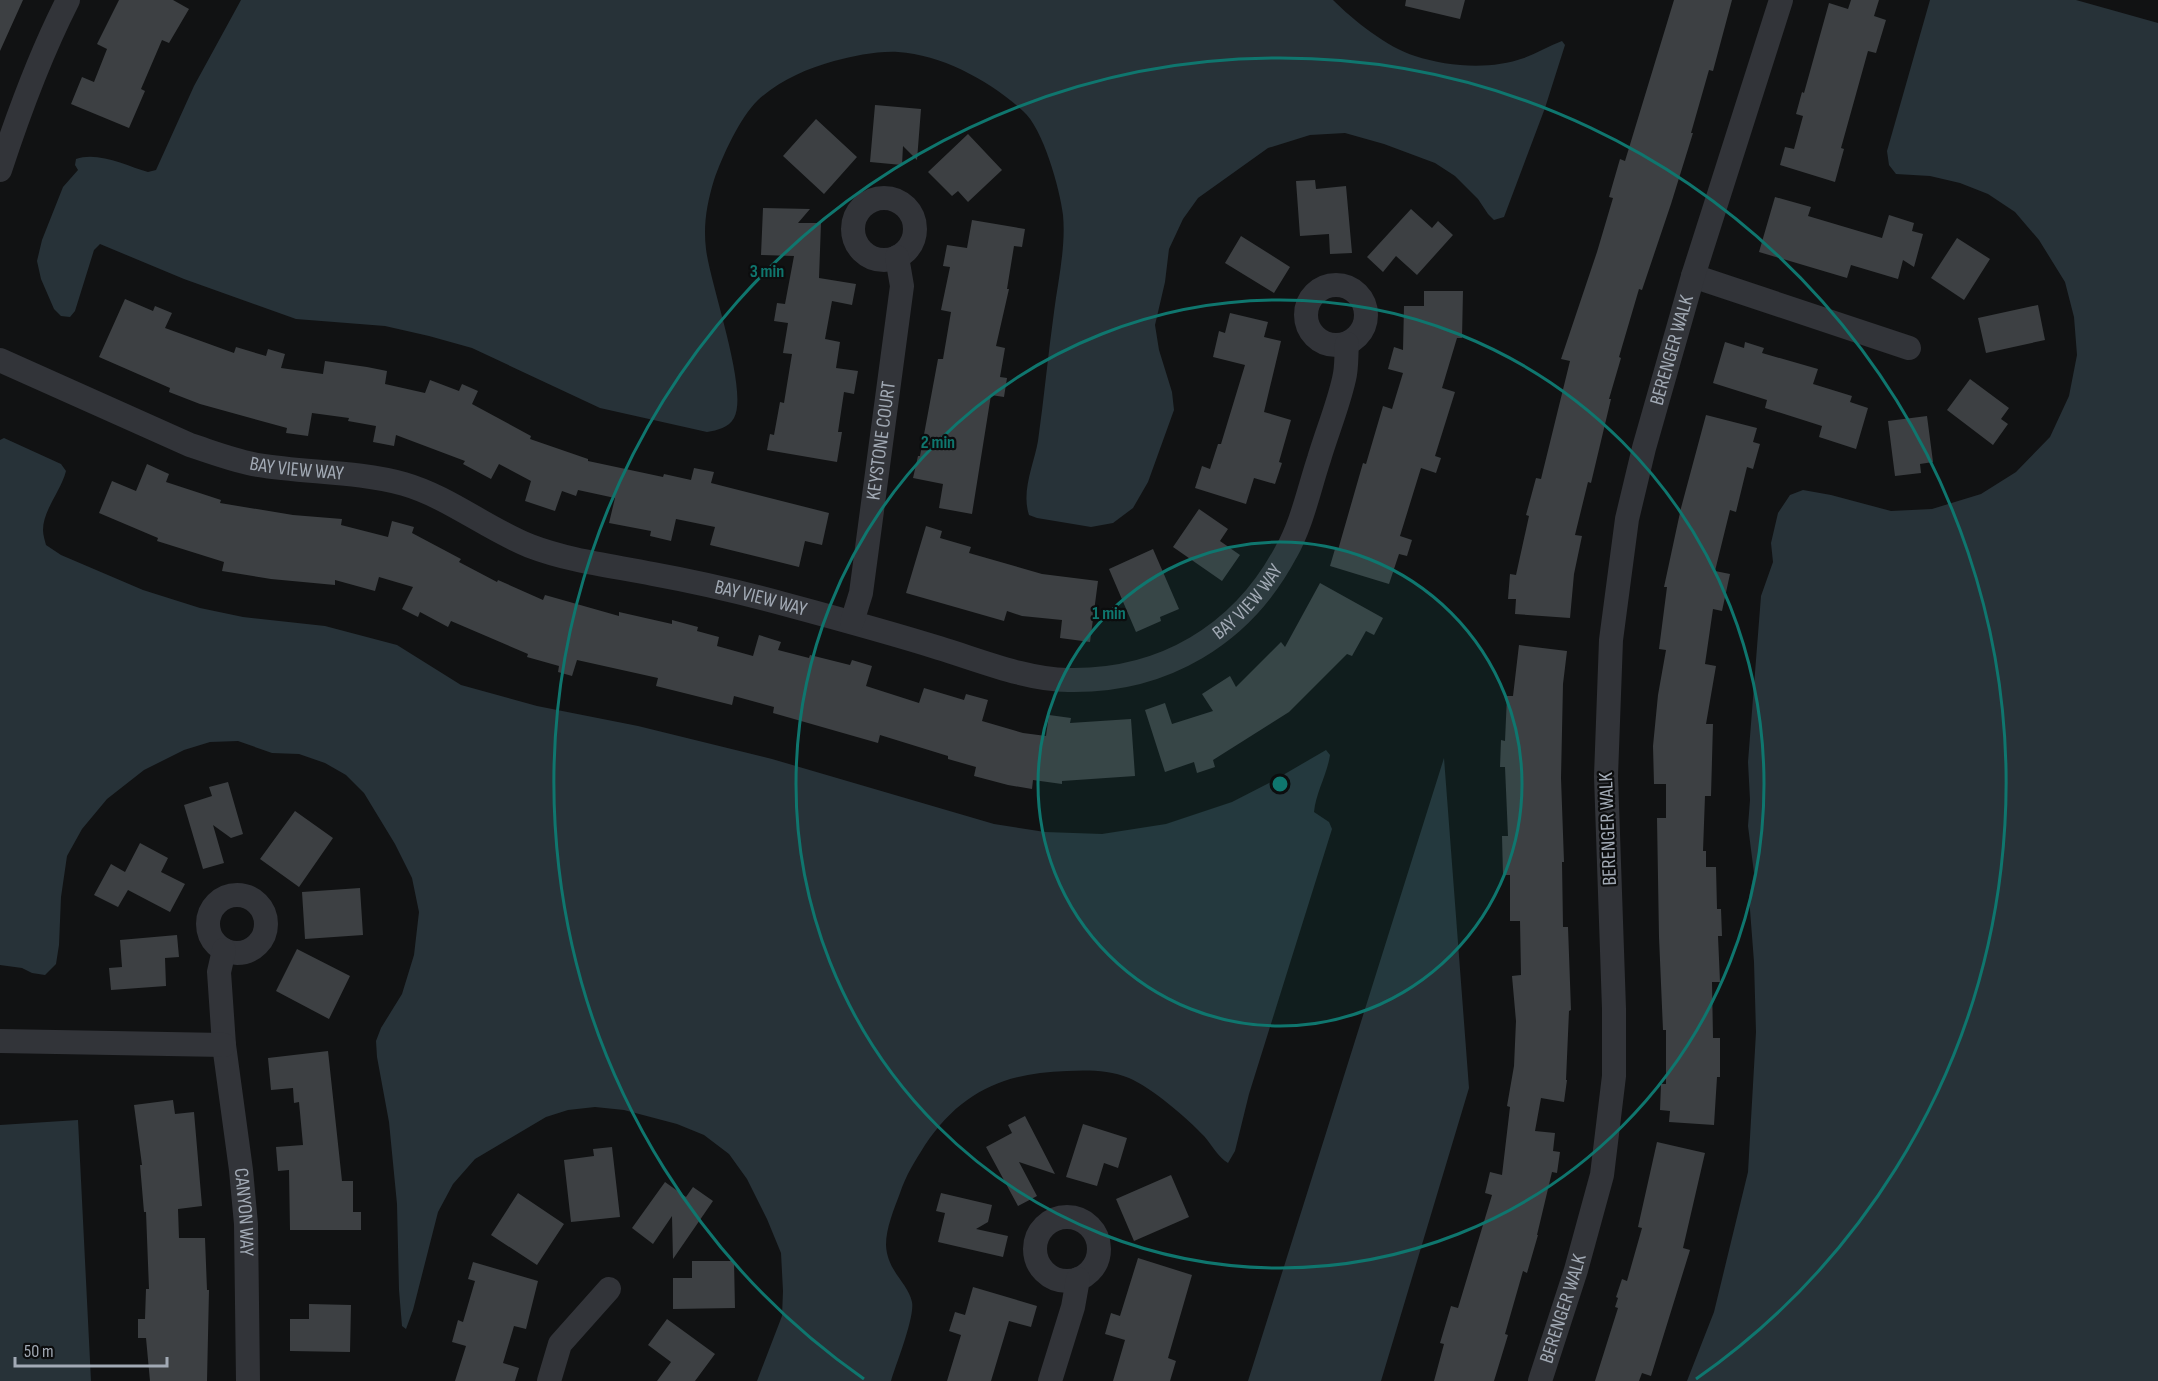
<svg xmlns="http://www.w3.org/2000/svg" width="2158" height="1381" font-family="'Sofia Sans Condensed',sans-serif">
<rect width="100%" height="100%" fill="#111213"/>
<path fill="#273238" d="M241 0H1333C1353 20 1388 48 1415 56 1449 67 1491 70 1524 58 1537 53 1549 46 1562 41L1565 45 1545 108 1504 217 1494 220 1488 214 1478 199 1455 176 1435 163 1384 144 1345 133 1310 135 1268 148 1198 198 1183 219 1169 249 1165 282 1155 325 1159 350 1172 392 1174 410 1148 482 1133 508 1113 523 1091 527 1037 518 1029 515C1021 491 1034 464 1038 441 1044 398 1048 355 1054 312 1058 281 1066 247 1063 215 1060 189 1043 128 1023 111 990 81 943 55 898 52 876 51 855 56 834 61 806 69 780 80 758 100 740 117 722 157 714 180 707 203 703 225 706 249 710 284 749 391 734 418 728 428 718 430 707 432L600 408 472 348 429 336 385 326 296 319 184 279 100 244 94 250 75 311 70 317 61 316 54 309 41 279 37 261 42 240 63 187 78 170 75 165 76 159C98 151 127 166 148 172L156 170 194 86Z
M1930 0H2076L2158 23V1381H1687L1714 1312 1748 1172 1756 1032 1754 962 1749 897 1754 873 1748 826 1750 800 1748 762 1761 596 1773 562 1771 543 1778 513 1790 495 1803 490 1831 495 1891 511 1932 509 1981 494 2016 472 2050 437 2069 396 2077 355 2074 317 2065 282 2039 240 2015 212 1988 194 1960 183 1930 176 1896 174 1889 165 1887 151Z
M4 438 61 464 66 471C61 491 43 510 43 530 43 535 45 541 46 545L61 555 143 590 200 608 243 617 325 626 397 645 461 685 537 706 638 726 772 759 994 824 1045 832 1102 834 1166 824 1232 802 1271 782 1326 750 1330 755C1327 775 1316 792 1314 812L1329 822 1332 829 1249 1094 1235 1151 1228 1163C1218 1157 1212 1145 1204 1136 1188 1119 1151 1087 1129 1078 1109 1070 1088 1070 1067 1071 1003 1073 961 1092 925 1145 915 1161 906 1175 900 1193 894 1209 886 1228 886 1245 887 1271 908 1283 912 1302 915 1317 896 1364 891 1381H757L782 1316 783 1291 781 1253 767 1219 747 1179 729 1154 704 1135 677 1124 624 1110 595 1107 568 1110 546 1117 475 1159 453 1184 438 1212 413 1310 406 1329 402 1326 399 1290 397 1204 389 1122 377 1057 376 1041 381 1028 402 994 414 955 419 912 412 878 395 844 364 793 346 775 325 763 299 754 272 753 238 741 210 742 184 750 144 770 107 799 82 829 67 856 61 897 59 945 56 964 45 975 32 973 22 968 0 965V440Z
M1444 758 1469 1088 1381 1381H1248Z
M78 1120 91 1381H0V1125Z"/>
<path fill="#3d4043" d="M0 0H23L0 51Z
M119 0H173L189 9 169 43 162 40 141 89 145 91 129 128 71 104 82 77 94 82 107 49 97 44Z
M1406 0H1465L1460 19 1405 6Z
M1674 0H1732L1713 71 1709 70 1691 133H1693L1671 204 1642 290 1639 289 1619 357 1621 358 1609 399H1611L1591 483 1588 482 1575 535 1582 536 1574 574 1570 618 1515 614 1516 599H1508L1510 574 1516 575 1529 516 1526 515 1536 478 1541 479 1570 361 1561 359 1597 252 1613 198 1609 197 1620 159 1625 161Z
M1851 0H1879L1874 16 1886 20 1876 53 1868 51 1841 148 1844 149 1835 182 1780 165 1785 147 1794 149 1803 116 1796 114 1802 92 1804 93 1829 3 1848 9Z
M875 105 921 109 917 160 903 146 902 165 870 162Z
M816 119 857 157 824 194 783 156Z
M968 134 1002 170 968 202 958 191 952 196 928 172Z
M1315 180 1316 189 1346 186 1352 253 1330 254 1329 234 1300 236 1296 181Z
M1775 197 1811 207 1808 216 1882 238 1889 215 1914 223 1912 231 1923 234 1914 267 1903 260 1898 279 1851 265 1847 278 1759 252Z
M763 208 810 209 798 223H821L819 278 856 284 852 305 832 301 825 339 840 342 836 368 858 371 854 394 844 392 838 432H842L837 462 767 450 770 434 774 435 780 402 784 403 792 354 783 353 788 323 774 321 777 303 785 304 794 256 761 255Z
M1411 209 1432 228 1438 221 1453 235 1417 275 1396 256 1383 272 1367 257Z
M972 220 1025 229 1022 247 1014 246 1007 289H1009L996 346 1005 348 1000 377 1007 378 1004 397 991 395 972 514 939 508 943 484 913 478 918 456H920L938 359H943L951 312 941 310 950 267 943 266 947 245 967 248Z
M1241 236 1290 267 1274 293 1225 263Z
M1957 238 1990 259 1964 300 1931 278Z
M1424 291H1463L1462 338H1457L1442 388 1455 392 1435 456 1441 458 1436 473 1421 468 1400 536 1412 540 1407 556 1399 554 1389 584 1330 566 1335 549 1338 550 1363 463 1366 464 1383 406 1392 409 1403 373 1388 369 1394 347 1403 350 1404 306H1424Z
M125 299 153 311 155 306 172 313 165 328 234 353 236 347 266 356 268 349 285 354 281 368 323 374 325 361 367 367 387 371 385 384 425 393 430 380 459 391 462 384 478 391 472 404 531 436 530 439 588 459V461L663 477 664 474 691 480 694 468 714 472 711 483 829 513 822 545 805 541 799 567 710 545 715 527 676 519 671 541 650 536 651 531 609 523 615 498 578 490 576 496 562 491 555 511 525 501 531 481 499 464 491 479 463 464 465 461 396 435 394 446 373 442 376 426 348 421 349 418 312 413 308 436 286 433 287 428 200 404 169 392 170 388 99 357Z
M2038 305 2045 340 1986 353 1978 318Z
M1230 313 1268 322 1264 337 1281 341 1264 412 1291 420 1279 462 1282 463 1275 484 1254 478 1246 504 1195 488 1202 466 1210 469 1218 444H1221L1245 365 1213 357 1219 331 1225 333Z
M1725 342 1744 348 1745 342 1764 348 1762 353 1818 369 1813 384 1852 396 1850 402 1868 408 1856 449 1819 437 1822 426 1765 408 1767 400 1713 383Z
M1970 379 2009 408 2001 419 2008 424 1993 445 1947 410Z
M1706 415 1757 428 1753 442 1760 444 1753 469 1747 467 1736 512 1730 510 1715 571 1730 574 1722 611 1713 609 1705 664 1716 666 1706 724H1713L1711 796H1705L1703 851H1706V867H1716L1717 909H1721L1722 936H1718L1720 982H1712L1713 1038H1720V1077H1717L1714 1125 1669 1122 1670 1111 1660 1110 1661 1084H1666V1030H1663L1659 937 1657 818H1666V784H1654L1653 746 1658 695 1666 650 1659 649 1667 587H1664L1681 508Z
M1927 416 1933 462 1920 464 1921 473 1895 476 1888 421Z
M147 464 169 474 166 482 221 500 220 503 293 515 342 519 341 525 388 537 392 521 414 527 412 533 461 559 459 562 497 582 498 580 543 600 545 595 619 616V612L672 624V620L698 627 697 631 719 637 717 646 753 656 759 635 781 642 778 650 809 658 810 655 850 665 852 660 872 666 866 686 919 703 924 688 964 700 966 694 988 700 982 721 1023 733 1046 736 1049 715 1071 718 1070 723 1131 719 1135 776 1062 781V784L1033 780 1032 789 1008 785 974 776 976 767 948 759V756L880 735 878 743 773 713 774 707 734 696 732 705 656 686 658 678 577 660 572 676 558 672 559 666 527 657 528 654 451 621 448 627 420 612 418 617 402 609 413 587 379 577 375 591 335 580V585L271 579 222 571 224 562 157 541 158 538 99 513 112 481 136 491Z
M1199 509 1228 529 1220 541 1240 555 1222 581 1173 547Z
M926 526 942 531 940 538 971 547 969 553 1042 574 1098 581 1090 642 1060 638 1062 620 1022 616 1007 611 1004 621 906 593Z
M1153 549 1179 609 1160 617 1161 621 1136 632 1109 569Z
M1320 583 1383 618 1374 635 1366 631 1352 656 1347 654 1289 712 1213 760 1215 767 1197 773 1194 762 1165 772 1145 710 1165 703 1172 724 1213 711 1202 694 1230 676 1236 687 1281 642 1285 647Z
M1519 645 1567 651 1563 684 1561 778 1564 862H1562L1563 927H1568L1571 1010 1569 1011 1566 1080H1567L1564 1102 1541 1098 1535 1131 1555 1133 1553 1151 1560 1152 1557 1173 1552 1172 1537 1235H1538L1527 1273 1523 1271 1505 1334 1508 1335 1494 1381H1434L1444 1344 1440 1343 1451 1306 1458 1308 1492 1195 1485 1193 1490 1172 1502 1175 1510 1107 1507 1106 1514 1066 1516 1021 1512 976 1521 975 1520 921H1510V875H1503L1502 836H1508L1505 767H1500L1501 740 1505 741 1507 696H1513Z
M228 782 243 834 231 838 213 825 224 863 203 869 184 805 212 796 209 787Z
M295 811 333 838 299 887 260 859Z
M140 843 168 858 161 872 185 884 170 912 128 890 118 907 94 895 111 864 125 872Z
M360 888 363 935 305 939 302 892Z
M177 935 179 957 165 958 166 986 111 990 109 968 122 967 120 940Z
M297 949 350 976 329 1019 276 991Z
M328 1051 342 1181H353V1212H361V1230H290L289 1170 278 1171 276 1147 303 1145 299 1102 294 1103 293 1088 271 1090 268 1058Z
M173 1100 175 1114 194 1112 202 1206 178 1209 179 1238H205L207 1290H209L207 1381H150L146 1338H138V1319H145L146 1289H149L146 1212H144L140 1165H142L134 1105Z
M1025 1116 1055 1174 1019 1162 1037 1196 1018 1206 986 1147 1012 1133 1008 1125Z
M1083 1124 1127 1138 1118 1168 1104 1163 1097 1186 1066 1177Z
M1657 1142 1705 1153 1683 1248 1690 1250 1651 1376 1642 1373 1639 1381H1595L1618 1308 1615 1307 1618 1298 1616 1297 1622 1279 1627 1281 1642 1228 1638 1227Z
M612 1147 620 1217 571 1222 564 1160 594 1156 593 1149Z
M1171 1175 1189 1217 1134 1241 1116 1199Z
M665 1182 686 1197 693 1187 713 1201 673 1259 672 1216 653 1244 632 1228Z
M518 1193 564 1224 537 1265 491 1235Z
M941 1193 992 1205 988 1222 976 1229 1008 1236 1003 1257 938 1242 945 1213 936 1211Z
M1138 1258 1192 1275 1168 1358 1176 1361 1170 1381H1113L1125 1340 1105 1334 1111 1313 1120 1316Z
M692 1261H734L735 1308 673 1309V1278H692Z
M473 1262 538 1281 526 1329 514 1326 503 1363 519 1368 515 1381H455L466 1346 452 1342 458 1320 463 1322 475 1281 468 1279Z
M973 1287 1037 1306 1031 1327 1009 1321 991 1381H947L961 1335 949 1331 955 1312 965 1315Z
M309 1304 351 1305 350 1352 290 1351V1319H309Z
M667 1319 715 1354 695 1381H657L671 1362 648 1345Z"/>
<g fill="none" stroke-linecap="round" stroke-linejoin="round">
<g stroke="#323439" stroke-width="24">
<path d="M0 170C19 112 40 55 68 0"/>
<circle cx="884" cy="229" r="31"/>
<path d="M1693 276 1909 348"/>
<circle cx="1336" cy="315" r="30"/>
<path id="s1" d="M0 360 190 445C212 452 235 461 258 465 306 473 357 471 404 484 449 497 487 529 530 546 569 561 613 566 653 574 697 582 740 592 784 604 836 618 888 632 939 648 979 660 1027 680 1068 680 1163 682 1242 635 1286 552 1302 524 1309 489 1319 459 1327 432 1338 406 1344 379 1347 368 1346 355 1347 344"/>
<path id="s2" d="M852 622 861 593 902 286 897 257"/>
<circle cx="237" cy="924" r="29"/>
<path id="s3" d="M224 950 219 972 224 1045 241 1170 246 1224 248 1381"/>
<path d="M0 1041 224 1045"/>
<circle cx="1067" cy="1249" r="32"/>
<path d="M549 1381 560 1344 609 1289"/>
<path d="M1050 1381 1073 1307 1078 1279"/>
<path id="s4" d="M1540 1381 1576 1270 1602 1175 1614 1076V1009L1606 776 1611 640 1627 519 1644 448 1693 276 1781 0"/>
</g>
</g>
<circle cx="1280" cy="784" r="242" fill="#0f766e" fill-opacity=".12"/>
<g fill="none" stroke="#0f766e" stroke-width="3">
<circle cx="1280" cy="784" r="242"/>
<circle cx="1280" cy="784" r="484"/>
<path d="M864 1379A726 726 0 1 1 1696 1379"/>
</g>
<g text-anchor="middle" dominant-baseline="central" stroke-width="4.5" stroke-linejoin="round" paint-order="stroke">
<g font-size="20" fill="#a2aab5" stroke="#0c0d0e">
<text stroke="none"><textPath href="#s4" startOffset="1048">BERENGER WALK</textPath></text>
<text stroke="none"><textPath href="#s2" startOffset="184">KEYSTONE COURT</textPath></text>
<text stroke="none"><textPath href="#s1" startOffset="318">BAY VIEW WAY</textPath></text>
<text stroke="none"><textPath href="#s1" startOffset="804">BAY VIEW WAY</textPath></text>
<text stroke="none"><textPath href="#s1" startOffset="1326">BAY VIEW WAY</textPath></text>
<text transform="translate(1608 829) rotate(-92)">BERENGER WALK</text>
<text stroke="none"><textPath href="#s3" startOffset="264">CANYON WAY</textPath></text>
<text stroke="none"><textPath href="#s4" startOffset="76">BERENGER WALK</textPath></text>
</g>
</g>
<circle cx="1280" cy="784" r="9" fill="#0f766e" stroke="#0c0d0e" stroke-width="3"/>
<g font-size="18" text-anchor="middle" font-weight="bold" fill="#0f766e" stroke="#0c0d0e" stroke-width="4.5" stroke-linejoin="round" paint-order="stroke">
<text x="767" y="277">3 min</text>
<text x="938" y="448">2 min</text>
<text x="1109" y="619">1 min</text>
</g>
<path d="M15 1357v9h152v-9" fill="none" stroke="#a2aab5" stroke-width="3"/>
<text x="24" y="1357" font-size="18" fill="#a2aab5" stroke="#0c0d0e" stroke-width="4.5" paint-order="stroke">50 m</text>
</svg>
